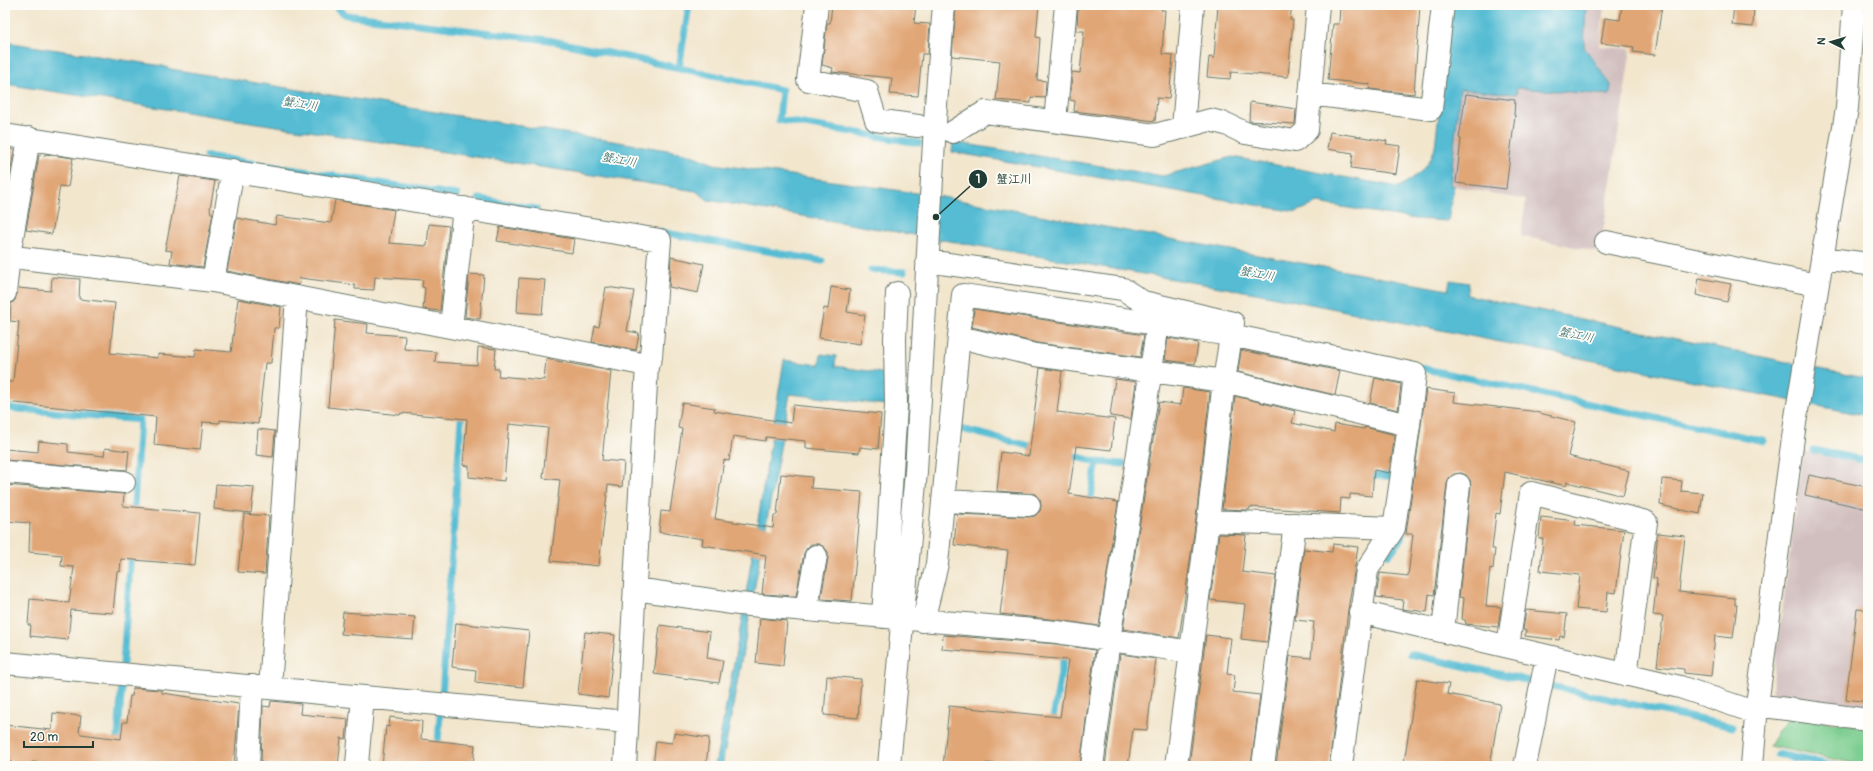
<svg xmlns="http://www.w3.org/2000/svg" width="1873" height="771" font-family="Pangolin,'Klee One',sans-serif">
<rect width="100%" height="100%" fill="#fdfcf7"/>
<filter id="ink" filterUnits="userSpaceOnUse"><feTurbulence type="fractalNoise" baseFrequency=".025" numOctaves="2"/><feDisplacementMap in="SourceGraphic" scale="8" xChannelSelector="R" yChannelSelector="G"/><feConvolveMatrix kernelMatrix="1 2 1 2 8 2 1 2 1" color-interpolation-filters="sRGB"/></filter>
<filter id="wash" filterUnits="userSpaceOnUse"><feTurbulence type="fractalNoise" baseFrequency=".012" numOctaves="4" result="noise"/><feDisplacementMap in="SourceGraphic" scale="16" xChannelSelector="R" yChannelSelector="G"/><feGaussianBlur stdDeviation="0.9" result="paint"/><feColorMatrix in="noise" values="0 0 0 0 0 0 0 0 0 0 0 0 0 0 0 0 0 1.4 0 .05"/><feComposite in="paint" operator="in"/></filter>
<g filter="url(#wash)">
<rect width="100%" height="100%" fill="#f2e6cd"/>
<path fill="#d1bfbf" d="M1586 5H1604L1600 46 1631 49 1600 252 1521 236 1526 200 1450 185 1460 89 1516 94 1517 88 1611 85 1584 47Z
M1803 451 1868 465V711L1780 699 1772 690Z"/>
<path fill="#7bcd90" stroke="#4d8562" d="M1791 716 1868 727V766L1769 746 1779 729Z"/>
<path fill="#55bcd3" stroke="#3a7c84" d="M1451 5H1586L1584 47 1611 85 1610 95 1517 88 1516 94 1460 89 1450 185 1454 186 1448 221 1415 219 1318 203 1296 212 952 152 953 142 1163 176 1232 157 1399 187C1417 174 1428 171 1435 147Z
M5 42 163 66 171 69 686 153 714 164 937 196 1448 290 1450 280 1469 283 1467 295 1868 379V416L1261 294 708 200 696 191 5 84Z
M821 354 836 356 835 366 888 374 886 405 790 394 722 766H715L741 624 784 360 819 365Z"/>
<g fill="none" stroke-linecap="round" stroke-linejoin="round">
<path stroke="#55bcd3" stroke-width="7" d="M334 5 346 15 548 40 782 90 779 120 919 143
M679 68 689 5
M206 156 457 195
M479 199 536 209
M660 232 822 261
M871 270 904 272
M1416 367 1764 441
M8 408 140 420 133 517
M957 428 1038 448
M1813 450 1868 461
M1066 454 1097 462 1123 464
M1365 476H1390
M1089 507 1097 462
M1389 555 1401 539 1403 528
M1410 654 1733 727
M123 663 131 551
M442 696 461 420
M1052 724 1065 650
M1777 754 1837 766
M116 766 122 682
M436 766 440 716"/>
</g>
<g id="blocks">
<path fill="#e1a676" d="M832 5H916L914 23 930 24 928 54H922L918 96 890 94 892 78 832 72 833 68 822 65 827 23H830Z
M956 5H1039L1036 37 1040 38 1037 80 1046 81 1045 98 1031 97V103L996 100 1000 61 952 56Z
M1078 5H1162L1161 10H1165L1162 54 1173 55 1169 99 1157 98 1155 121 1074 111 1075 101 1070 100 1072 72 1080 73 1084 31H1077Z
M1218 5H1292L1290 20H1293L1288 77 1231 72 1230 79 1207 77 1209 57 1214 58Z
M1340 5H1420L1414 94 1369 89 1370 84 1328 80 1333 24H1339Z
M1622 5H1662L1655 55 1633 52 1634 47 1601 43 1605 18 1620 20Z
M1734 5H1754L1753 27 1732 25Z
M1466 94 1515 100 1514 115H1515L1506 189 1456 183 1461 139 1459 138Z
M1250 102 1296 109 1295 124 1249 121Z
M1330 132 1387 141 1386 144 1400 146 1396 174 1351 168 1353 153 1327 149Z
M5 148 14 150 5 205Z
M45 154 73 158 68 187 60 186 52 234 26 230 39 155 45 156Z
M180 176 215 181 210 209 211 213H213L203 267 170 263 172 251 165 250Z
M335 200 394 210 389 243 427 246 429 224 449 226 440 311 423 309 425 288 422 287 423 280 375 277 374 290 355 289V285L300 278 299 285 227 271 237 218 275 225 277 216 331 223Z
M500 227 574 239 572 253 497 241Z
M671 257 704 264 698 293 669 287Z
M469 274 484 275 480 319 465 317Z
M52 277 80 279 79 299 115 303 110 353 158 358V354L195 357 196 349 231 352 238 299 281 307 279 328H274L271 363H265L258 424 220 420V423L203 422 200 450 154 445 156 417 5 402V382H13L19 322 10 321 11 304 15 300 18 288 51 291Z
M519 278 545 280 542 314 517 312Z
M1699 278 1731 284 1727 302 1696 295Z
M606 287 634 291 627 331 639 333 636 350 592 342 595 326 599 327Z
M831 287 850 290 847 312 865 315 860 344 819 338 824 308 828 309Z
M974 309 1144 335 1140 357 1037 343 972 327Z
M335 320 368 324 367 333 405 336 404 349 436 352 435 362 477 365 478 347 496 349 494 369H499L498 376 544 380 546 359 611 371 602 460 624 462 622 487 608 485 599 566 551 561 560 480 543 478 548 428 509 424 504 481 469 477V466L463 465 467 419 401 413 400 415 328 407Z
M1168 338 1198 343 1195 364 1165 360Z
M1241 350 1340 371 1335 395 1238 372Z
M1040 368 1062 371 1057 412 1115 419 1111 450 1076 446 1069 494 1118 502 1099 626 1058 620 1000 614 1008 551 954 545 957 514 1028 517 1035 516 1040 511 1041 506 1040 500 1035 494 997 491 1001 452 1029 456Z
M1375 378 1401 384 1398 410 1370 403Z
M1115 379 1136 382 1131 419 1110 416Z
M1183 388 1210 392 1196 519 1179 638 1123 629 1159 402 1181 405Z
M1426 389 1455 393 1454 402 1531 411 1576 422 1568 456 1629 471 1623 496 1567 482 1566 486 1505 472 1500 514 1496 513 1492 549H1495L1493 569 1490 568 1486 606 1501 607 1498 627 1466 624 1465 620 1462 619 1464 598 1459 597 1471 486 1470 480 1466 475 1461 473 1454 474 1449 478 1447 484 1434 595 1429 594 1427 612 1402 609 1403 600 1376 597 1380 573 1408 576 1413 534H1406Z
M1235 396 1295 411 1292 423 1334 432 1335 424 1364 429 1365 427 1395 435 1389 473 1374 470 1372 496 1350 494V499L1341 498 1340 513 1250 507 1249 510 1222 509Z
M682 403 715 408 714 411 791 423 793 405 881 414 878 449 860 447 859 453 806 448V441L766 437 765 441 733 436 729 461 724 460 715 519 773 528 774 515H777L781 474 812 477 811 488 862 492 852 601 821 599 828 558V552L824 547 819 544H811L807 548 804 553 796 596 762 594 766 555 702 545 703 539 659 532 661 511 670 512 682 429 678 428Z
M258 429 275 431 273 457 256 455Z
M39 441 68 444V452L104 456 105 448 129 451 127 470 5 460V449L38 452Z
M1809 475 1868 487V509L1805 495Z
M1662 479 1682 481 1681 491 1703 493 1700 514 1660 505Z
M216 484 254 487 251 513 214 509Z
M5 485 124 494 123 506 200 513 195 565 121 559 120 572 117 571 113 613 71 610 68 640 30 636 31 625H28L30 599 69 603 74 567 61 566 62 555 29 552 30 523 5 521Z
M244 514 269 516 265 574 238 572Z
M1541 517 1576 521 1575 525 1624 530 1616 593 1608 592 1606 612 1576 609 1580 575 1540 571 1543 539H1539Z
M1658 533 1685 536 1679 592 1735 598V605H1737L1733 638 1715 636 1711 676 1684 673V669L1657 666 1663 616 1653 615 1657 579 1653 578Z
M1219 534 1246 535 1242 572 1276 576 1267 642 1241 639 1245 604 1210 600Z
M1333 544 1358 547 1348 610 1329 766H1276L1290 656 1311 658 1314 622 1295 620 1304 549 1332 552Z
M1857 609 1868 610V702L1846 699Z
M1526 610 1567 614 1564 637 1560 636 1559 640 1525 636 1526 630H1523Z
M343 612 415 617 413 639 341 634Z
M760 618 787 621 783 666 756 663Z
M456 623 529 631 523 687 475 682 476 670 452 667Z
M660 625 710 632 707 658 723 661 719 683 654 674Z
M585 632 615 635 608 698 578 694Z
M943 635 1056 644 1095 650 1080 766H1022L986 763V766H943L949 706 1060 717 1068 660 942 649Z
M1206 635 1231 638 1227 674 1235 675 1233 692 1260 695 1251 766H1189Z
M1120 654 1156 659 1147 730 1133 729 1128 766H1105Z
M827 676 861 679 858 718 824 715Z
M1417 679 1449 684 1447 694 1500 704 1490 766H1429L1404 762Z
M133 688 162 690V693L239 704 234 766H76L32 762V766H10L11 761H5V725L52 730 53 713 81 716 79 732 81 734 121 739 123 722H127L130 696H132Z
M271 701 301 704 300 714 348 719 346 739 341 738 338 766H292L261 763 263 706 270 707Z
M390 717 422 721 421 739 475 745 473 766H382L386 726 389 727Z
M674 733 709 738 706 766H653L656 741 672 743Z"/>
</g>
</g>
<g filter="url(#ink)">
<use href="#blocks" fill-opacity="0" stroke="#69786a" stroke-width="1"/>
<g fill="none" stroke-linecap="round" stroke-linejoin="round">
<g stroke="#69786a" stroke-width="24">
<path id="minor" d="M817 5 808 80 867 91 876 120 918 126
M1310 94 1431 109 1443 5
M1055 121 1066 5
M1183 128 1193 5
M953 132 985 112 1155 135 1210 120 1226 124 1245 133 1295 141 1307 130 1318 5
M5 135 660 240 651 357 647 365 625 766
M1606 242 1817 285
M5 256 213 281 647 365
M1822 258 1868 264
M927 261 1123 289 1143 302 1233 323 1224 381 1208 521 1176 766
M213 281 233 170
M5 293 9 256 29 138
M451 327 464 208
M959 337 1035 355 1224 381 1409 425 1394 528
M5 472 124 482
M943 501 1029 505
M1208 521 1394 528 1367 570 1341 766
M635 589 739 604 1057 632 1191 652
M806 610 816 556
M1360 612 1680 687 1757 713
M883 617 896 406 895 339 897 293
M923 621 937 564 963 295 1231 335 1415 374 1409 425
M1443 631 1459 485
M1508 646 1531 493 1646 522 1626 675
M5 663 627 722
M270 688 297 297
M1757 705 1868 720
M357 764 363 697
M248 766 252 686
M889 766 916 472 936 105 944 5
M1092 766 1109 640 1158 324
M1263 766 1295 524
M1525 766 1547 656
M1752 766 1757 705 1795 423 1847 108 1854 5"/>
</g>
<use href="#minor" stroke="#fff" stroke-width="22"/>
</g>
</g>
<g text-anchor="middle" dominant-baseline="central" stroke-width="3.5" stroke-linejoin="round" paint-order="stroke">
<g font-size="12" font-style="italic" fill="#2f6364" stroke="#fdfcf7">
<text transform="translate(300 104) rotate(9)">蟹江川</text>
<text transform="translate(619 160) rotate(10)">蟹江川</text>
<text transform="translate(1257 274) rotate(10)">蟹江川</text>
<text transform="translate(1576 335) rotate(12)">蟹江川</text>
</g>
</g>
<path fill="none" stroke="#1f3d34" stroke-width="1.5" d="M936 217L978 179"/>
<g fill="#1f3d34" stroke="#fdfcf7" stroke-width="1.5">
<circle cx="936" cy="217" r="4"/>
<circle cx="978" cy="179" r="10"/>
</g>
<g font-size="12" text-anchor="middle" font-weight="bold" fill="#fff">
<text x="978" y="183">1</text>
</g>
<g font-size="12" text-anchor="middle" font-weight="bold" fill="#1f3d34" stroke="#fdfcf7" stroke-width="3.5" stroke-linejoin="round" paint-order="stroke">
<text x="1014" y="183">蟹江川</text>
</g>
<rect width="1873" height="771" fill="none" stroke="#fdfcf7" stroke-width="20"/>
<g transform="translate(1831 42) rotate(275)" stroke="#fdfcf7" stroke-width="3" paint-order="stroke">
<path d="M0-3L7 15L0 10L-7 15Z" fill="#1f3d34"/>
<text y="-6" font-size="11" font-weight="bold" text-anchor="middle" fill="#1f3d34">N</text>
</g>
<path d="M24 741v6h69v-6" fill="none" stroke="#1f3d34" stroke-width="2"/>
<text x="30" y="741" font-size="12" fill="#1f3d34" stroke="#fdfcf7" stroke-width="3" paint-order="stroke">20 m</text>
</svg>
